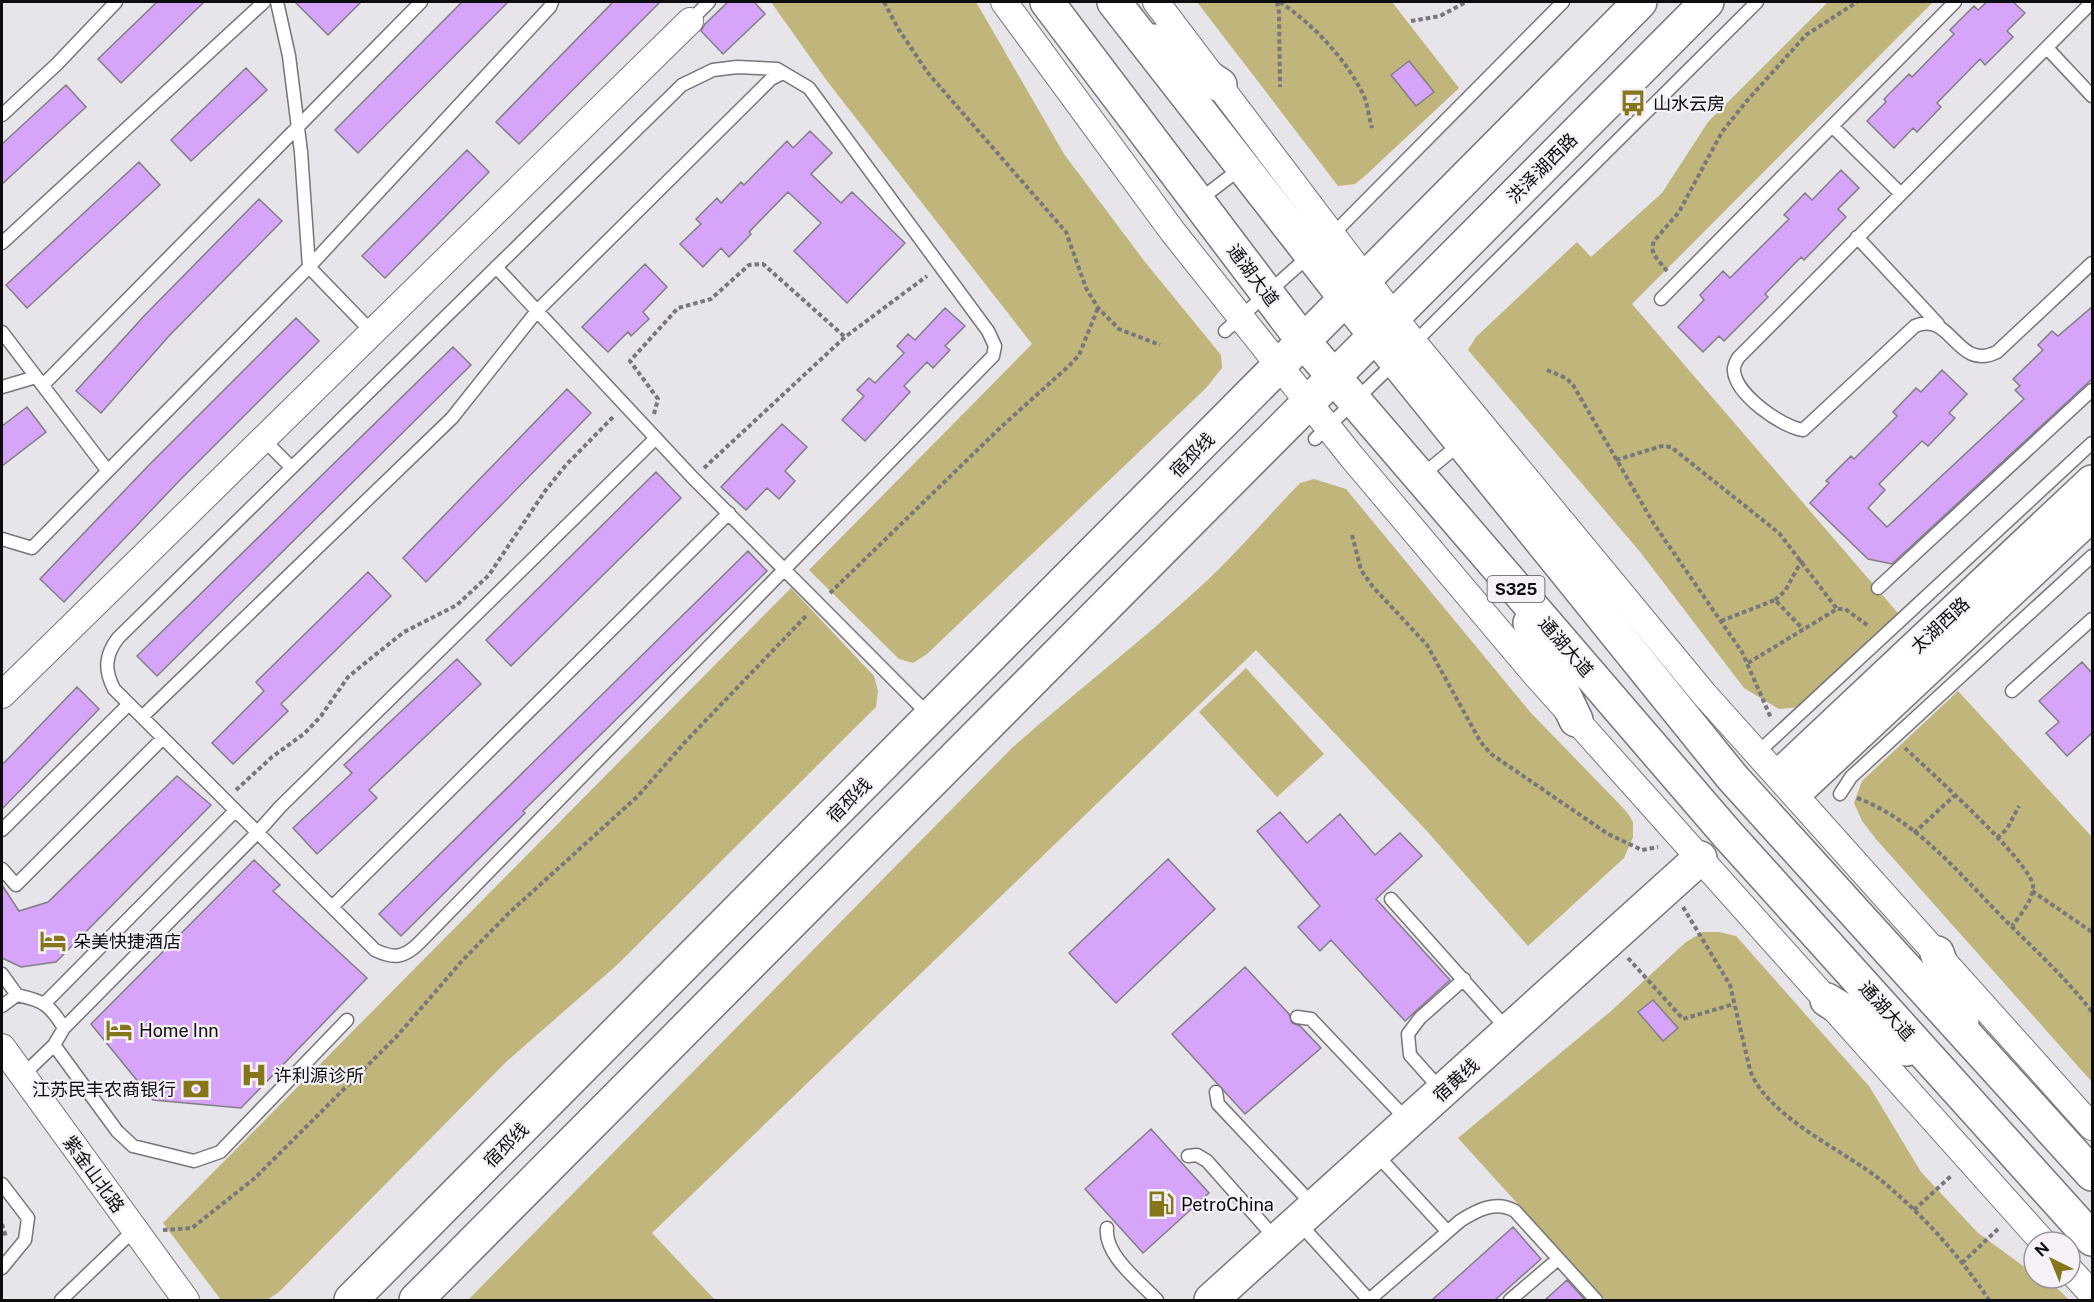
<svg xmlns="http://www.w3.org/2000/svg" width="2094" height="1302" font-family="'Public Sans','Noto Sans SC',sans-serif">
<rect width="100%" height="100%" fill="#e7e4ea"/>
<path fill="#c0b57a" d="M771 2H976L1064 154 1145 262 1221 355 1222 368 1206 388 927 654 913 663 899 659 809 570 1032 344 827 81Z
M1197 2H1392L1459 88 1366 175 1355 184 1338 186Z
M1828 2H1933L1632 304 1903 619 1801 707 1779 709 1744 688 1641 553 1468 350 1476 337 1577 242 1591 257 1662 193 1708 122Z
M1314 479 1346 489 1531 713 1627 812 1633 822V837L1624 858 1528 946 1426 830 1256 650 652 1233 715 1300H468L1012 748C1073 694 1138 644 1199 588 1234 556 1266 518 1300 483Z
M791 588 874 676 878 691 876 707 617 965 507 1061 279 1292 267 1300H221L163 1223Z
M1246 668 1324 754 1277 797 1199 712Z
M1958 691 2092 837V1082L1876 839 1862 821 1854 803 1862 781Z
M1703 932H1719L1736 936 1869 1086 1921 1172 1977 1232 2034 1274V1278C2047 1278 2061 1291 2069 1300H1605L1458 1138 1610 1012 1686 942Z"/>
<path fill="#d6a5fa" stroke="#817e84" stroke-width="1.5" d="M157 2H204L121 83 98 59Z
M295 2H361L328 35Z
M462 2H508L358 153 335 130Z
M613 2H660L519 144 496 122Z
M728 2H754L765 14 723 54 701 31 705 24Z
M1987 2H2013L2025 13 2007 31 2013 37 1985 65 1980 59 1937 103 1941 107 1917 132 1913 128 1894 148 1867 121 1886 102 1884 99 1909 74 1912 77 1954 34 1950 30 1974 6 1978 10Z
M1409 61 1434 92 1416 106 1391 75Z
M246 68 267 90 191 161 171 140Z
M66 85 86 107 2 184V144Z
M810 131 832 153 811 174 841 203 852 192 905 243 847 303 794 251 821 223 788 192 749 232 751 234 729 257 721 248 703 267 680 244 701 224 696 219 717 198 721 203 741 182 744 185 787 141 793 148Z
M467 150 489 172 385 278 362 256Z
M139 162 160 185 27 308 6 285Z
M1841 170 1859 188 1838 209 1846 217 1804 260 1801 257 1765 294 1768 297 1724 341 1719 336 1703 352 1678 327 1704 300 1700 295 1723 271 1730 278 1789 219 1784 215 1805 193 1812 200Z
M259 199 282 221 168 337 101 413 76 391 144 316Z
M645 264 667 287 643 312 649 319 631 336 628 332 608 352 582 327Z
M2092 307V379L1892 564 1868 559 1810 503 1829 483 1826 481 1851 456 1854 459 1897 416 1893 412 1916 388 1921 392 1942 370 1967 394 1949 413 1955 418 1928 446 1922 441 1879 484 1885 490 1868 508 1887 527 2024 399 2015 390 2020 386 2013 379 2043 350 2038 345 2052 331 2058 336Z
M945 308 965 326 945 346 950 350 933 368 927 362 904 386 910 392 865 441 842 420 864 396 857 390 869 378 875 383 904 353 897 346 908 334 915 340Z
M296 318 319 341 180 480 64 602 40 579 149 465Z
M453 347 471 365 157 676 137 656Z
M567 389 591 413 426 582 403 558Z
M27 407 46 432 2 466V426Z
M782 424 807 447 785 471 795 481 779 499 767 488 746 510 721 487Z
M656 472 681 498 511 666 486 640Z
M748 551 767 571 523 811 525 813 401 936 379 914Z
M368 572 391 596 281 704 288 711 233 764 212 743 264 691 256 682Z
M457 659 481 684 369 790 377 798 317 854 293 828 352 773 344 765Z
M2082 662 2092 673V733L2067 756 2046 733 2059 722 2039 701Z
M77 687 99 709 2 809V765Z
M177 776 211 805 56 962 21 967 2 958V885L19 911 48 902Z
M1280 812 1307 843 1340 814 1375 855 1400 833 1422 856 1376 899 1450 980 1405 1021 1331 940 1320 951 1298 927 1320 906 1257 831Z
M1168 859 1215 909 1116 1003 1069 953Z
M254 860 280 885 273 891 367 978 241 1108 153 1100 91 1024Z
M1245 967 1289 1014 1292 1023 1300 1026 1321 1048 1245 1114 1172 1034Z
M1653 1000 1678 1028 1663 1041 1638 1012Z
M1151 1129 1209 1193 1143 1253 1085 1189Z
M1513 1227 1541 1259 1495 1300H1432Z
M1567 1280 1585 1300H1545Z"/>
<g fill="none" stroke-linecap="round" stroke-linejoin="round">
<g stroke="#78757a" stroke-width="15">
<path id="lane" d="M277 2 289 56 301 152 309 267 372 332
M2092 2 1738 358C1736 362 1733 367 1734 371 1736 395 1782 427 1803 430L1915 326C1952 310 1956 372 1997 352L2092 263
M690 21 709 2
M2047 48 2092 96
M737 67 777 69 809 88 988 331 995 346 993 356 419 943C404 958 394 959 375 950L114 689C104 670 105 655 118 638L682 85 713 70Z
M2 115 57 64 116 2
M1832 126 1900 193
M1198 201 1241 168
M1330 237 1563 2
M1857 237 1938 324
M2 243 264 2
M496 267 693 478 929 715
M1661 299 1955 2
M1225 331 1310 255
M2 332 107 470
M1413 344 1757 2
M43 385 421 2
M2 387 36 377
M263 439 291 467
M1315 439 1394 363
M1421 476 1461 443
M2 539 32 548 309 267 550 7 552 2
M1878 588 2092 390
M2012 691 2092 619
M142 717 452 418 537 311 771 79 783 73
M1767 744 2092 443
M1840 794 1851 777 2092 556
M2 830 129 704
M2 869 16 885 163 738
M1391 899 1508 1030
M332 907 729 513
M2 974 17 995
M45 1003 235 811
M2 1006 17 995C44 1001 49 1004 64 1028L54 1045 22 1076
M1297 1017 1311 1019 1408 1121
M64 1028 257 833 280 807 656 438
M54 1045 117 1131 133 1146 194 1161 220 1152 347 1020
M1442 1091 1410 1055 1408 1034 1420 1018 1464 979
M1216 1092 1218 1104 1314 1206
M1376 1154 1447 1231
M1188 1156 1197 1155 1207 1161 1276 1239
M2 1184 28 1218 25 1240 2 1268
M1299 1223 1369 1300
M1107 1228C1104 1255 1140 1282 1157 1300
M61 1300 134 1230
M1369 1300 1460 1221C1477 1210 1496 1200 1515 1211L1596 1300
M1510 1300 1558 1259"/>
</g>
<g stroke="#78757a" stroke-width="28">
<path id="street" d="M1004 2 1173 232 1351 456 1535 674 2043 1242
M1156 2 1414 343 1704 694 2092 1127
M2 695 690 21
M2 1047 186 1300
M2070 1270 2092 1294"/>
</g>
<g stroke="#78757a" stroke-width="36">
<path id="secondary" d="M1788 768 2092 482
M1803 785 2092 514
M1211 1300 1700 858"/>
</g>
<g stroke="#78757a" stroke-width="36">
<path id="primary" d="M1047 2 1304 342 1728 835 2092 1239
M1114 2 1346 299 1732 777 2092 1174
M1154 41 1220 85
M1530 623 1576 720
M1937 953 1962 1021
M1827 1000 1907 1049
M351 1300 1640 2
M416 1300C845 866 1277 435 1707 2"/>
</g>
<path stroke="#79777b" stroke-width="4" stroke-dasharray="4.5 3" stroke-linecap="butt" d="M884 2 899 30 928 73 1066 232 1086 288 1098 308 1119 329 1160 345
M1277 2 1279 12 1280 87
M1280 2C1314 25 1346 59 1364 96 1368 106 1369 118 1372 128
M1411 21 1440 16 1466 2
M1667 271 1654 255 1652 248 1654 241 1679 212 1722 132 1745 103 1806 35 1857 2
M1547 370 1566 378 1573 385 1654 524 1742 652 1771 718
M654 414 658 399 630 361 678 308 711 299 749 265 763 264 845 337
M1616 460 1662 446 1671 447 1779 533 1837 609
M704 468 845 337 927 276
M1352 535 1361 570 1373 587 1427 645 1480 741 1491 754 1608 834 1642 850 1658 847
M830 593 1001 427 1069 366 1079 355 1098 308
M1775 600 1785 591 1802 560
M1721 621 1775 600 1803 629
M1748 663 1837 609H1845L1870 627
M1905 748C1927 769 2032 863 2033 886 2033 901 2020 915 2012 926
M236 790 272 757 305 733 321 716 348 677 370 659 404 632 457 605 489 575 545 491 566 465 614 416
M1857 798C1917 820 1963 878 2007 922 2036 951 2067 979 2092 1012
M1914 833 1954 796
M1997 838 2007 829 2019 806
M2032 891 2092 932
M1683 907 1730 985 1750 1070C1767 1117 1842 1149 1882 1181 1923 1215 1960 1256 1989 1300
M1628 958 1683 1019 1734 1004
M1914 1210 1951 1176
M2 1224 6 1237
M163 1230 192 1228 255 1178 398 1035 461 962 509 913 638 796 686 741 807 615
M1962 1263 1998 1229"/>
<use href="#lane" stroke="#fff" stroke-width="12"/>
<use href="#street" stroke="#fff" stroke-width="26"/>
<use href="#secondary" stroke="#fff" stroke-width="33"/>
<use href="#primary" stroke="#fff" stroke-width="33"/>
</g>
<defs>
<g id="bus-bare" transform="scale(2.07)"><path d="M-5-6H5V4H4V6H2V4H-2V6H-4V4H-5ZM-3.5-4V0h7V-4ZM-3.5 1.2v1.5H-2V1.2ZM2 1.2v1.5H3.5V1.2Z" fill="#86761a" stroke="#f5f1f7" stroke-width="2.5" paint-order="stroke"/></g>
<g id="hotel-bare" transform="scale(2.07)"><path d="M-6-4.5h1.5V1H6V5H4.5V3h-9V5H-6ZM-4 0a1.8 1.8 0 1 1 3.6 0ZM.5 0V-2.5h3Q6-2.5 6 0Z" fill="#86761a" stroke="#f5f1f7" stroke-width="2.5" paint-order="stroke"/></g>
<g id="hospital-bare" transform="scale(2.07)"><path d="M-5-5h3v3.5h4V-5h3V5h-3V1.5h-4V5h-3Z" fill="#86761a" stroke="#f5f1f7" stroke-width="2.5" paint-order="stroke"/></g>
<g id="bank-bare" transform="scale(2.07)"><path d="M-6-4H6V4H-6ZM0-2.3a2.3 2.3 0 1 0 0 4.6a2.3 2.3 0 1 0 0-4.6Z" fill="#86761a" stroke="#f5f1f7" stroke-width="2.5" paint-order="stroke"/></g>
<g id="fuel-bare" transform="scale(2.07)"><path d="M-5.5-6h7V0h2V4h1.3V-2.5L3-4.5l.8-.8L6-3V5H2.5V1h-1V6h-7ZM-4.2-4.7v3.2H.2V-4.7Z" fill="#86761a" stroke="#f5f1f7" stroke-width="2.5" paint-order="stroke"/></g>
</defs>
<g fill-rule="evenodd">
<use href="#bus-bare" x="1633" y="103"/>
<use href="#hotel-bare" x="53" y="941"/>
<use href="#hotel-bare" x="119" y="1030"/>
<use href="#hospital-bare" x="254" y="1075"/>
<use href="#bank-bare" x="196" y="1089"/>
<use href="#fuel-bare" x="1161" y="1204"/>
</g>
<g text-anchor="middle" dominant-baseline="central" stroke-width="4.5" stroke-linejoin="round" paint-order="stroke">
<rect fill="#f5f1f7" stroke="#535154" stroke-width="1.5" x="1487.5" y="576" width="57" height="26" rx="4.5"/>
<g font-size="16" font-weight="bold" fill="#0d0c0e">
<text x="1516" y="589">S325</text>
</g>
<g font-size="18" fill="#0d0c0e" stroke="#f5f1f7" text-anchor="start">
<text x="1653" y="103">山水云房</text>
<text x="73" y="941">朵美快捷酒店</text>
<text x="139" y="1030">Home Inn</text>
<text x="274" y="1075">许利源诊所</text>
<text x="176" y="1089" text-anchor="end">江苏民丰农商银行</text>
<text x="1181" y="1204">PetroChina</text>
</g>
<g font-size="18" fill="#0d0c0e" stroke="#f5f1f7">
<text transform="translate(1542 168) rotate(-45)">洪泽湖西路</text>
<text transform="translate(1253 275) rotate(53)">通湖大道</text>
<text transform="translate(1192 455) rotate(-45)">宿邳线</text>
<text transform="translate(1940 625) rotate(-43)">太湖西路</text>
<text transform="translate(1566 647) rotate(49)">通湖大道</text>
<text transform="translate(849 800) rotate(-45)">宿邳线</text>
<text transform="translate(1887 1011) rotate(48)">通湖大道</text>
<text transform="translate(1456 1080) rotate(-42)">宿黄线</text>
<text transform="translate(506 1145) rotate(-45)">宿邳线</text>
<text transform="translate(94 1174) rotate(54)">紫金山北路</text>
</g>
</g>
<rect width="2094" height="1302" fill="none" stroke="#0d0c0e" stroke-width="6"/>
<g transform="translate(2052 1260) rotate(317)"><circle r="28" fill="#f5f1f7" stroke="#98959a" stroke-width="1.5"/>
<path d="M0-4.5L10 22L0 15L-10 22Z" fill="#86761a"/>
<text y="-9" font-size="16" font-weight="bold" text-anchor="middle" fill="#0d0c0e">N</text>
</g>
</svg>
